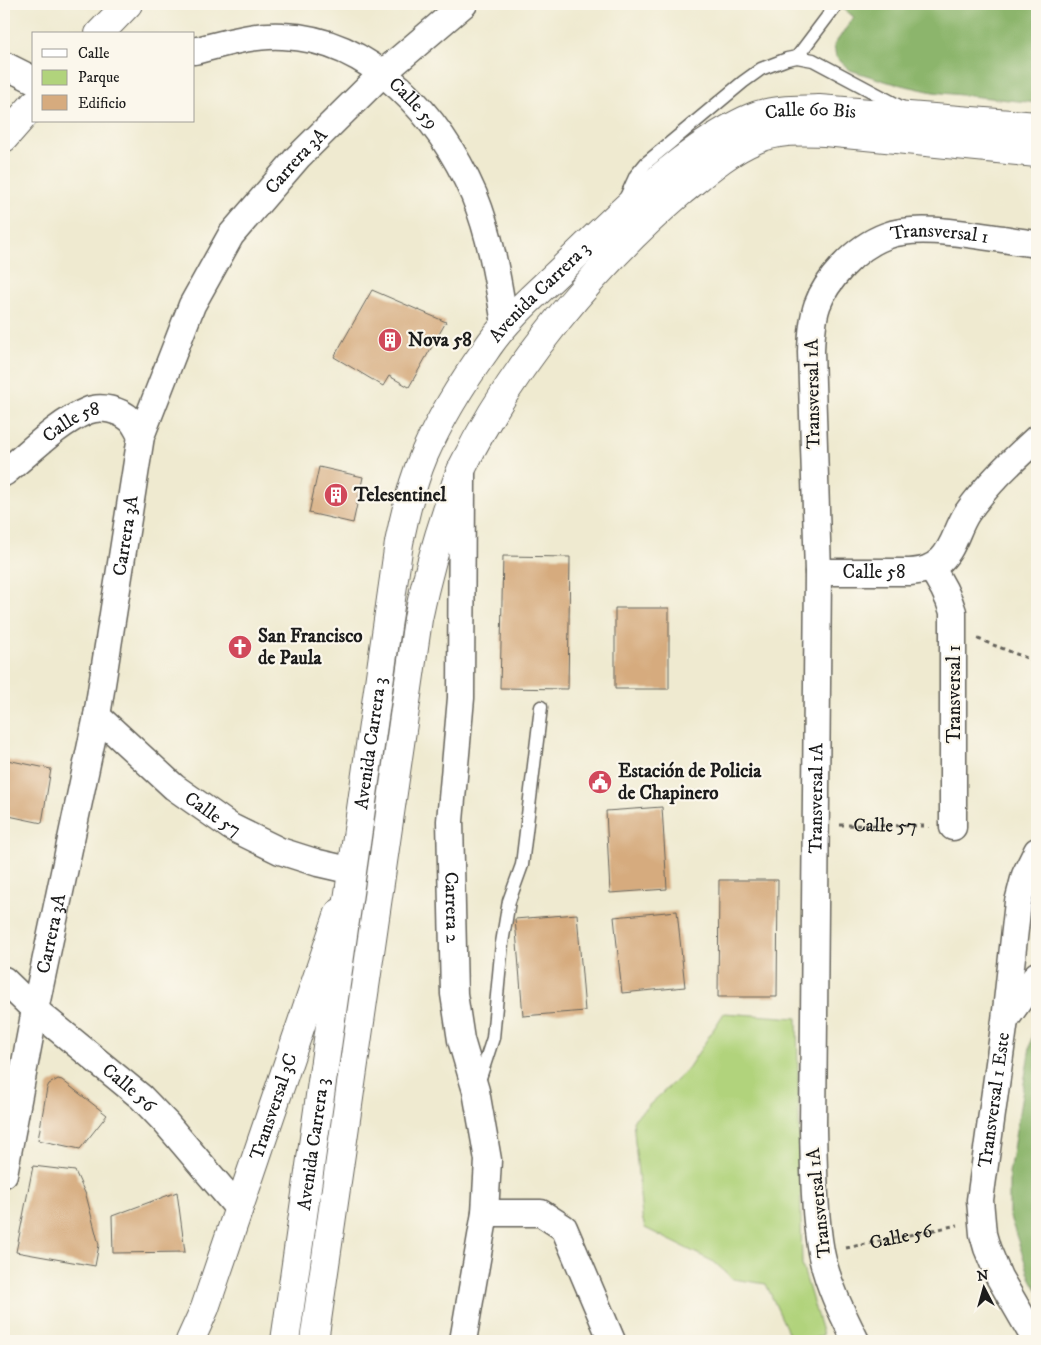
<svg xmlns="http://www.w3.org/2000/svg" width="1041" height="1345" font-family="'IM FELL DW Pica',serif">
<rect width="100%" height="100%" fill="#fbf7ec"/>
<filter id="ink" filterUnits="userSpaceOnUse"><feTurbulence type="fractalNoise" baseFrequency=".02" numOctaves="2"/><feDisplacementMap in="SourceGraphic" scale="10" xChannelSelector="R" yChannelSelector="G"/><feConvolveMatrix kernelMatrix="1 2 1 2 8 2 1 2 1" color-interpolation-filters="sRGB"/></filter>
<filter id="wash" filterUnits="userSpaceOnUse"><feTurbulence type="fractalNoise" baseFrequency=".0096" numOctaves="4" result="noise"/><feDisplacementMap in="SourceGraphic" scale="20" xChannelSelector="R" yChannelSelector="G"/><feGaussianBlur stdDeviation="1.12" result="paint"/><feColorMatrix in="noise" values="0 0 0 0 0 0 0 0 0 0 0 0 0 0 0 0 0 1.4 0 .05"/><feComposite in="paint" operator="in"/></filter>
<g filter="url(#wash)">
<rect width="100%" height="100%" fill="#efead0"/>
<path fill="#b1d37c" stroke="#66784c" d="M724 1013 797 1018 802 1265 823 1335 807 1341H792L766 1284 733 1279 714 1262 645 1228 642 1217 633 1120 687 1070Z"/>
<path fill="#8cb56c" stroke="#546844" d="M837 4H1037V103L933 92 888 82 850 70 836 57 834 45 854 17Z
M1037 1005V1290L1030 1277 1009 1214V1173Z"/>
<g id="blocks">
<path fill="#d6ab7e" d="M372 290 446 322 409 387 389 376 383 386 334 357Z
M319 467 363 477 353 523 309 513Z
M503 556 570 557 568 689 500 688Z
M615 608H669V689H615Z
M7 760 51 769 42 823 4 815V780Z
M662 807 667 889 610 893 606 811Z
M719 880H778L777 997H718Z
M677 911 685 987 622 993 614 917Z
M577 914 585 1011 523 1016 515 919Z
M58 1079 62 1080 107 1115 80 1149 38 1140 47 1088 49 1084Z
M33 1166 75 1171 86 1195 99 1245 95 1266 16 1252Z
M177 1192 185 1252 113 1253 112 1216Z"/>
</g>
</g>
<g filter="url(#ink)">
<use href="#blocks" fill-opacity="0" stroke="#66645b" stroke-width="1"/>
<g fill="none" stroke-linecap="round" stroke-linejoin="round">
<g stroke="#66645b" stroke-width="15">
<path id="service" d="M797 57 837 4
M625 199 636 175 646 163 743 82 761 69 787 59 797 57 813 60 903 108
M478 1084 493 1038 502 943 509 901 522 865 541 707"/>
</g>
<g stroke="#66645b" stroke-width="29">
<g id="minor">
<path id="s3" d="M194 51C223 44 253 34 283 36 373 39 441 119 474 195 491 236 498 281 505 324"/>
<path d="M4 65 34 80"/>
<path id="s4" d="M4 473C29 453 58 423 87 411 101 405 120 410 131 420 135 424 138 431 141 436"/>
<path id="s5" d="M462 473 461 698 450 821 454 994 461 1040 476 1091 488 1160 485 1213 463 1341"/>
<path d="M931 568C941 582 948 595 953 612V827"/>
<path id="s6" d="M818 572H910C922 571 932 569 941 560 954 548 957 528 967 513 987 484 1012 461 1037 438"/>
<path id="s7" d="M97 716 174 787 231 827 280 851 318 863 353 871"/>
<path id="s8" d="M4 980 35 1010 141 1097 166 1123 239 1209"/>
<path d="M1006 1019 1037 975"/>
<path id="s9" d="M4 1174 35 1010 97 716 141 436 192 305 231 235 298 157 383 73 464 4"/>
<path d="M485 1213H541L564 1228 612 1341"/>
<path id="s10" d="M856 1341C842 1313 827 1283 821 1252 814 1212 814 1169 813 1129L818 572 811 352C812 313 816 295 843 266 855 253 870 242 886 236 917 224 971 235 1003 239 1015 241 1026 243 1037 244"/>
<path id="s11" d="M1036 1341 999 1277 987 1248 983 1234 980 1200 1005 1020 1018 902 1025 875 1037 851"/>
</g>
</g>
<g stroke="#66645b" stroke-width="30">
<g id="tertiary">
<path d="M99 34 128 4"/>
<path d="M4 138 34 104"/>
<path id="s12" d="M190 1341 205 1308 339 913"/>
</g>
</g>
<g stroke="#66645b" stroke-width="30">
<g id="primary">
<path id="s13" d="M285 1341 399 543C405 513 412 483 424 455 440 419 462 383 485 351 506 319 536 294 563 268 611 222 658 173 715 137 728 129 743 120 758 115 778 109 799 110 819 109L1037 126"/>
<path d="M314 1341 418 619C426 579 437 540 450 502 454 490 457 478 463 466 513 365 595 266 681 192 703 174 728 151 755 140 778 130 800 131 825 132L1037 153"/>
</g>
</g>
<g stroke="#66645b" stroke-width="3" stroke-dasharray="4 4" stroke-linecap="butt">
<path d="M978 639 1037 662"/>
<path id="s1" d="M840 825 929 826"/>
<path id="s2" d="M846 1248 958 1225"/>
</g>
<use href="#service" stroke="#fff" stroke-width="12"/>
<use href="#minor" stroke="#fff" stroke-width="26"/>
<use href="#tertiary" stroke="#fff" stroke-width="28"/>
<use href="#primary" stroke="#fff" stroke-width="28"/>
</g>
</g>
<defs>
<g id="building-disc" transform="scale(1.25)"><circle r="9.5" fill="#d1495b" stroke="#fbf7ec"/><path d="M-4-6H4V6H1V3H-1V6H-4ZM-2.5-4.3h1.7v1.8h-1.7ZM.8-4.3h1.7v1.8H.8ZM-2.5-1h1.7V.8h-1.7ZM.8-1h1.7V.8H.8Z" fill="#fff"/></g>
<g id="church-disc" transform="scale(1.25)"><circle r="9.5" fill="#d1495b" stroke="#fbf7ec"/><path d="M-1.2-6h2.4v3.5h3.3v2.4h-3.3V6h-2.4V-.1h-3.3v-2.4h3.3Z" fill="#fff"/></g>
<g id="civic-disc" transform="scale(1.25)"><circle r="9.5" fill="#d1495b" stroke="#fbf7ec"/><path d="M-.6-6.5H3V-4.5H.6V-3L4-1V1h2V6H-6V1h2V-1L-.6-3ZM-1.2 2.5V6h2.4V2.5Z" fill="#fff"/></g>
</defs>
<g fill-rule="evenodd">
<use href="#building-disc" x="390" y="340"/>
<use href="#building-disc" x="336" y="495"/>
<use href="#church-disc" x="240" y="647"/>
<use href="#civic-disc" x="600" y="782"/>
</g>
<g text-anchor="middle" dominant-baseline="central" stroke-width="4.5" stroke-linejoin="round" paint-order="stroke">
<g font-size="19" fill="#1c1c1c" stroke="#fbf7ec">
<text stroke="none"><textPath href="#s3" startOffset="242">Calle 59</textPath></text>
<text stroke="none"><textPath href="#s13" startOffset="1435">Calle 60 Bis</textPath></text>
<text stroke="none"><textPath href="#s9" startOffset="1070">Carrera 3A</textPath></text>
<text stroke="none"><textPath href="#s10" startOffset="1198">Transversal 1</textPath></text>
<text stroke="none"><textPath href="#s13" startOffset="1099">Avenida Carrera 3</textPath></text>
<text transform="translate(813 394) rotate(-91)">Transversal 1A</text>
<text stroke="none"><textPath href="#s4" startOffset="85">Calle 58</textPath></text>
<text stroke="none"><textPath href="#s9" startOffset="650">Carrera 3A</textPath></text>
<text stroke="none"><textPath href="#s6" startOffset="56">Calle 58</textPath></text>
<text transform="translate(954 694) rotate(-90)">Transversal 1</text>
<text stroke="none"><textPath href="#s13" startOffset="604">Avenida Carrera 3</textPath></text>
<text stroke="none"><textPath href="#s10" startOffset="550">Transversal 1A</textPath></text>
<text stroke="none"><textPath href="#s7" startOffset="152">Calle 57</textPath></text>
<text stroke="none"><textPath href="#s1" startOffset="45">Calle 57</textPath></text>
<text stroke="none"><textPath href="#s5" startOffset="435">Carrera 2</textPath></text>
<text stroke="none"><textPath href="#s9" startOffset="245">Carrera 3A</textPath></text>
<text stroke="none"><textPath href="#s8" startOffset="165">Calle 56</textPath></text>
<text stroke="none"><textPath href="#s11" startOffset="255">Transversal 1 Este</textPath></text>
<text stroke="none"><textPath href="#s12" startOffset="249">Transversal 3C</textPath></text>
<text stroke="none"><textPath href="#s13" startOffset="199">Avenida Carrera 3</textPath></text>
<text transform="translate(819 1203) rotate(-96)">Transversal 1A</text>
<text stroke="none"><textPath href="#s2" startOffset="56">Calle 56</textPath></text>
</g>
<g font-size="19" font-weight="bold" fill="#1c1c1c" stroke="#fbf7ec" text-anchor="start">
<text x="408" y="340">Nova 58</text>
<text x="354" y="495">Telesentinel</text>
<text x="258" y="636">San Francisco<tspan x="258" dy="22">de Paula</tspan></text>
<text x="618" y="771">Estación de Policia<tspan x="618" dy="22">de Chapinero</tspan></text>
</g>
</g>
<rect width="1041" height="1345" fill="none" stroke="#fbf7ec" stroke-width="20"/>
<rect x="32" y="32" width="162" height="90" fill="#fbf7ec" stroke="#a29f99"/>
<rect x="42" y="49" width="25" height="8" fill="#ffffff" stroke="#a29f99"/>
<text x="78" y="58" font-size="15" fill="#1c1c1c">Calle</text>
<rect x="42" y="70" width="25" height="15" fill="#b1d37c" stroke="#a29f99"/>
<text x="78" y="82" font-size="15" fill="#1c1c1c">Parque</text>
<rect x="42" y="95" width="25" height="15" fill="#d6ab7e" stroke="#a29f99"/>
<text x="78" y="108" font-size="15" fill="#1c1c1c">Edificio</text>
<g transform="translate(984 1288) rotate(354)" stroke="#fbf7ec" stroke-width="4" paint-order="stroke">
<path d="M0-4L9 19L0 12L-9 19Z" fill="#1c1c1c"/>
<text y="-8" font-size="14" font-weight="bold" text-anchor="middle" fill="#1c1c1c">N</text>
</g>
</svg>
